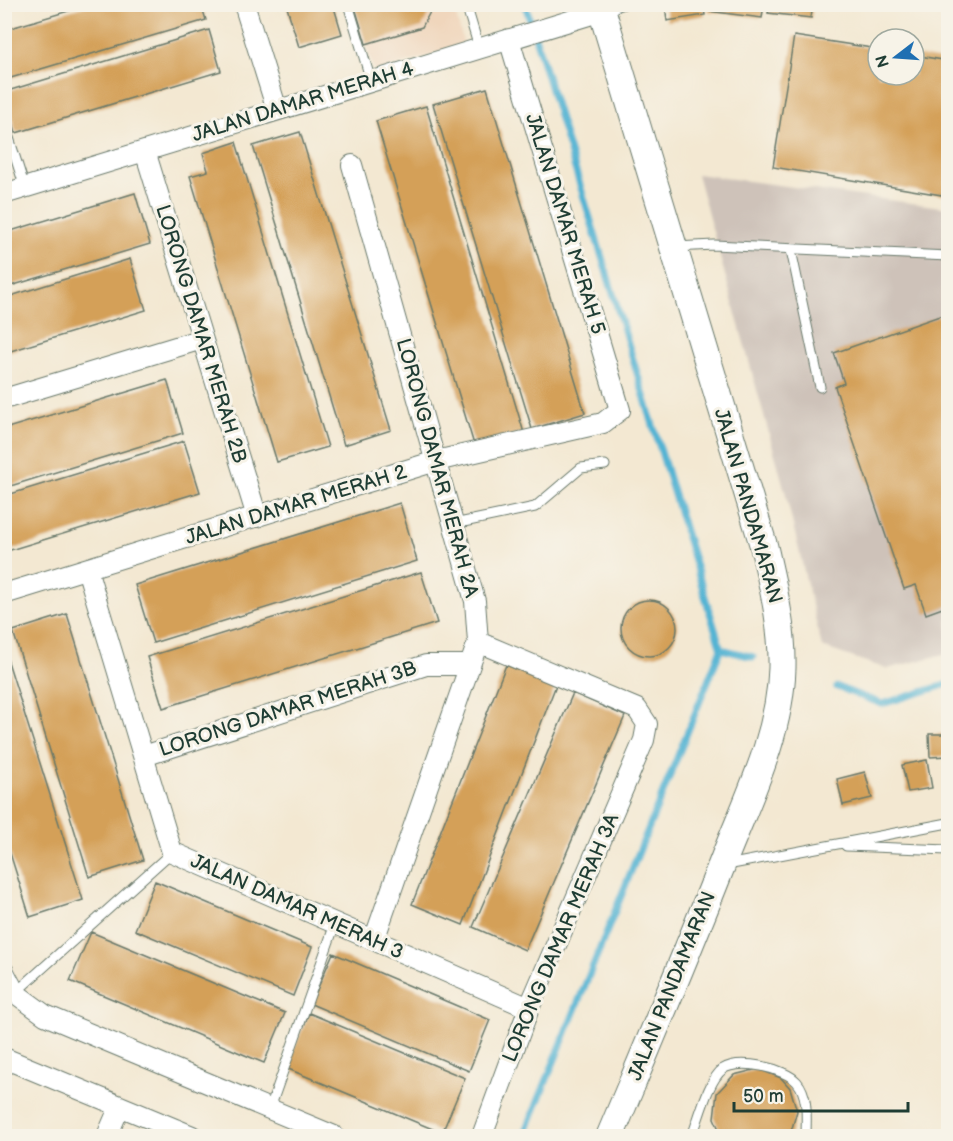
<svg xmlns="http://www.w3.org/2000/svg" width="953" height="1141" font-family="'Balsamiq Sans',sans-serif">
<rect width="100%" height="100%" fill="#f7f3e8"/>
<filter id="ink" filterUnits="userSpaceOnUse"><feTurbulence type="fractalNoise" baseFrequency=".0167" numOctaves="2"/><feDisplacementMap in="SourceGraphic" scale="12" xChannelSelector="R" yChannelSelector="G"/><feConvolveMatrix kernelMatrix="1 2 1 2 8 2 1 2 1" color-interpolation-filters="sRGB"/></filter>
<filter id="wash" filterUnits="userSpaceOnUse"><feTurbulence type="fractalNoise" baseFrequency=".008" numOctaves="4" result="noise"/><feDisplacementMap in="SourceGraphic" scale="24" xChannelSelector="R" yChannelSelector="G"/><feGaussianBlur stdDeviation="1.35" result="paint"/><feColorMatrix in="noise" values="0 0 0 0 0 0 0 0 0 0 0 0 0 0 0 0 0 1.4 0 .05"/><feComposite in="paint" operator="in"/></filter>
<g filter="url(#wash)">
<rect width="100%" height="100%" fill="#f3e8d2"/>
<path fill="#f0d6bc" d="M353 5H453L464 44 375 73Z"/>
<path fill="#cec2b9" d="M697 174 948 208V653L887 669 822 647 785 491Z"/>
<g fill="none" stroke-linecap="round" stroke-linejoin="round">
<path stroke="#54b4d3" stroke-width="7" d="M721 649 753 657
M837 687 882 704 948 684
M524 1136 721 649 525 4"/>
</g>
<g id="blocks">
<path fill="#d4a058" d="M92 4H201L206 20 4 80V30Z
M286 4H333L342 34 299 47Z
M354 4H429L431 10 422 27 366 44Z
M665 4H703L705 15 667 21Z
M708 4H764L762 18 708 11Z
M770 4H813L811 18 768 13Z
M209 30 221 71 16 133 4 92Z
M794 36 878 49V75H914V55L948 61V196L773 167Z
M487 88 585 413 532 429 433 104Z
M426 106 524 433 475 448 376 121Z
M300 132 391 430 344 445 253 146Z
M236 142 328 447 277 462 190 176 208 171 203 153Z
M135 193 150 244 4 288V233Z
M130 259 146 310 4 353V298Z
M948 313V606L926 614 916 585 904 589 835 387 844 383 834 353Z
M167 380 183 433 4 488V429Z
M184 441 200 492 4 552V496Z
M400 503 417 561 153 643 135 585Z
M421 572 437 623 163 708 147 657Z
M621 628a28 28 0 1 1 56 0a28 28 0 1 1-56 0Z
M67 614 143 860 89 877 13 631Z
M5 652 83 900 30 917 4 834Z
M506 665 556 685 463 925 412 904Z
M573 693 625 716 525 950 473 927Z
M929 734H948V756L930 757Z
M927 760 932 788 908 792 902 765Z
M865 772 872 798 843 805 837 779Z
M155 881 312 947 293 996 135 930Z
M91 932 285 1013 264 1063 70 981Z
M333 953 490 1020 469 1071 311 1004Z
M309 1013 465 1078 442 1133 286 1068Z
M758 1069 781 1078 790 1088 797 1111 790 1135 722 1136 714 1118 717 1093 734 1075Z"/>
</g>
</g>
<g filter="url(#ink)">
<use href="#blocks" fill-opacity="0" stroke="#69796b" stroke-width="1.5"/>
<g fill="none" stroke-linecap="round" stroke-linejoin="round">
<g stroke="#69796b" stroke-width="11">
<path id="lane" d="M348 4 371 81
M466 4 479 48
M941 4 948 6
M606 10 624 4
M4 122 25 188
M676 247 714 245 948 256
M791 250 820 387
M454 524 535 507 581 468 605 465
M846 846 948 850
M727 865 948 823
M15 993 172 852
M269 1111 335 924
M692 1136C699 1119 708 1080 723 1069 739 1058 785 1068 797 1082 809 1096 806 1120 806 1136"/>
</g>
<g stroke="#69796b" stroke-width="22">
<path id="street" d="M244 4 277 110
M145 151 257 517
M352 165 475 601 478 642 374 940
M4 194 602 11
M4 399 202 339
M87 569 172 852 529 1008
M4 594 436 461 603 423 620 410 509 39
M478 642 637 709 647 724 644 740 529 1008 482 1136
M144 756 426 665H469
M4 972 15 993 45 1015 334 1136
M4 1058 192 1136
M107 1136 120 1106"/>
</g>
<g stroke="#69796b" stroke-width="29">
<path id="secondary" d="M600 4 764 547C773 587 783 626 782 668 780 734 750 794 726 854 689 949 649 1043 610 1136"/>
</g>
<use href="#lane" stroke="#fff" stroke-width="9"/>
<use href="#street" stroke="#fff" stroke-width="20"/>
<use href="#secondary" stroke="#fff" stroke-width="27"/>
</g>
</g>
<g text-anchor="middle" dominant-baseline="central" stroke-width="6" stroke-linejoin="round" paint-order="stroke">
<g font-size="20" fill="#1f3d34" stroke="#f7f3e8">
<text transform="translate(303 102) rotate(-17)">JALAN DAMAR MERAH 4</text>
<text transform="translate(565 224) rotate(73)">JALAN DAMAR MERAH 5</text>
<text transform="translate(201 334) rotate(73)">LORONG DAMAR MERAH 2B</text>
<text transform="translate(437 468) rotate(75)">LORONG DAMAR MERAH 2A</text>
<text transform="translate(296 505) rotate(-17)">JALAN DAMAR MERAH 2</text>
<text transform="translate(748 506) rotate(74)">JALAN PANDAMARAN</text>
<text transform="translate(288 709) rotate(-18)">LORONG DAMAR MERAH 3B</text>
<text transform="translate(297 907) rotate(24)">JALAN DAMAR MERAH 3</text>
<text transform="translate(561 938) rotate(-67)">LORONG DAMAR MERAH 3A</text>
<text transform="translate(672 986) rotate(-68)">JALAN PANDAMARAN</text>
</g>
</g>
<rect width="953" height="1141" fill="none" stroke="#f7f3e8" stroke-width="24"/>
<g transform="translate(896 57) rotate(253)"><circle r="28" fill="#f7f3e8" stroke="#a1aaa0" stroke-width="1.5"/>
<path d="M0-4.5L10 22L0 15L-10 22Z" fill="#1f6fb2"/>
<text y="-9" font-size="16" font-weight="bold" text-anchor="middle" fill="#1f3d34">N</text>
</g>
<path d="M734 1102v9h174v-9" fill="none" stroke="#1f3d34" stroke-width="3"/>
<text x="743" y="1102" font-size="18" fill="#1f3d34" stroke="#f7f3e8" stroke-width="4.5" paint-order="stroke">50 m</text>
</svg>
